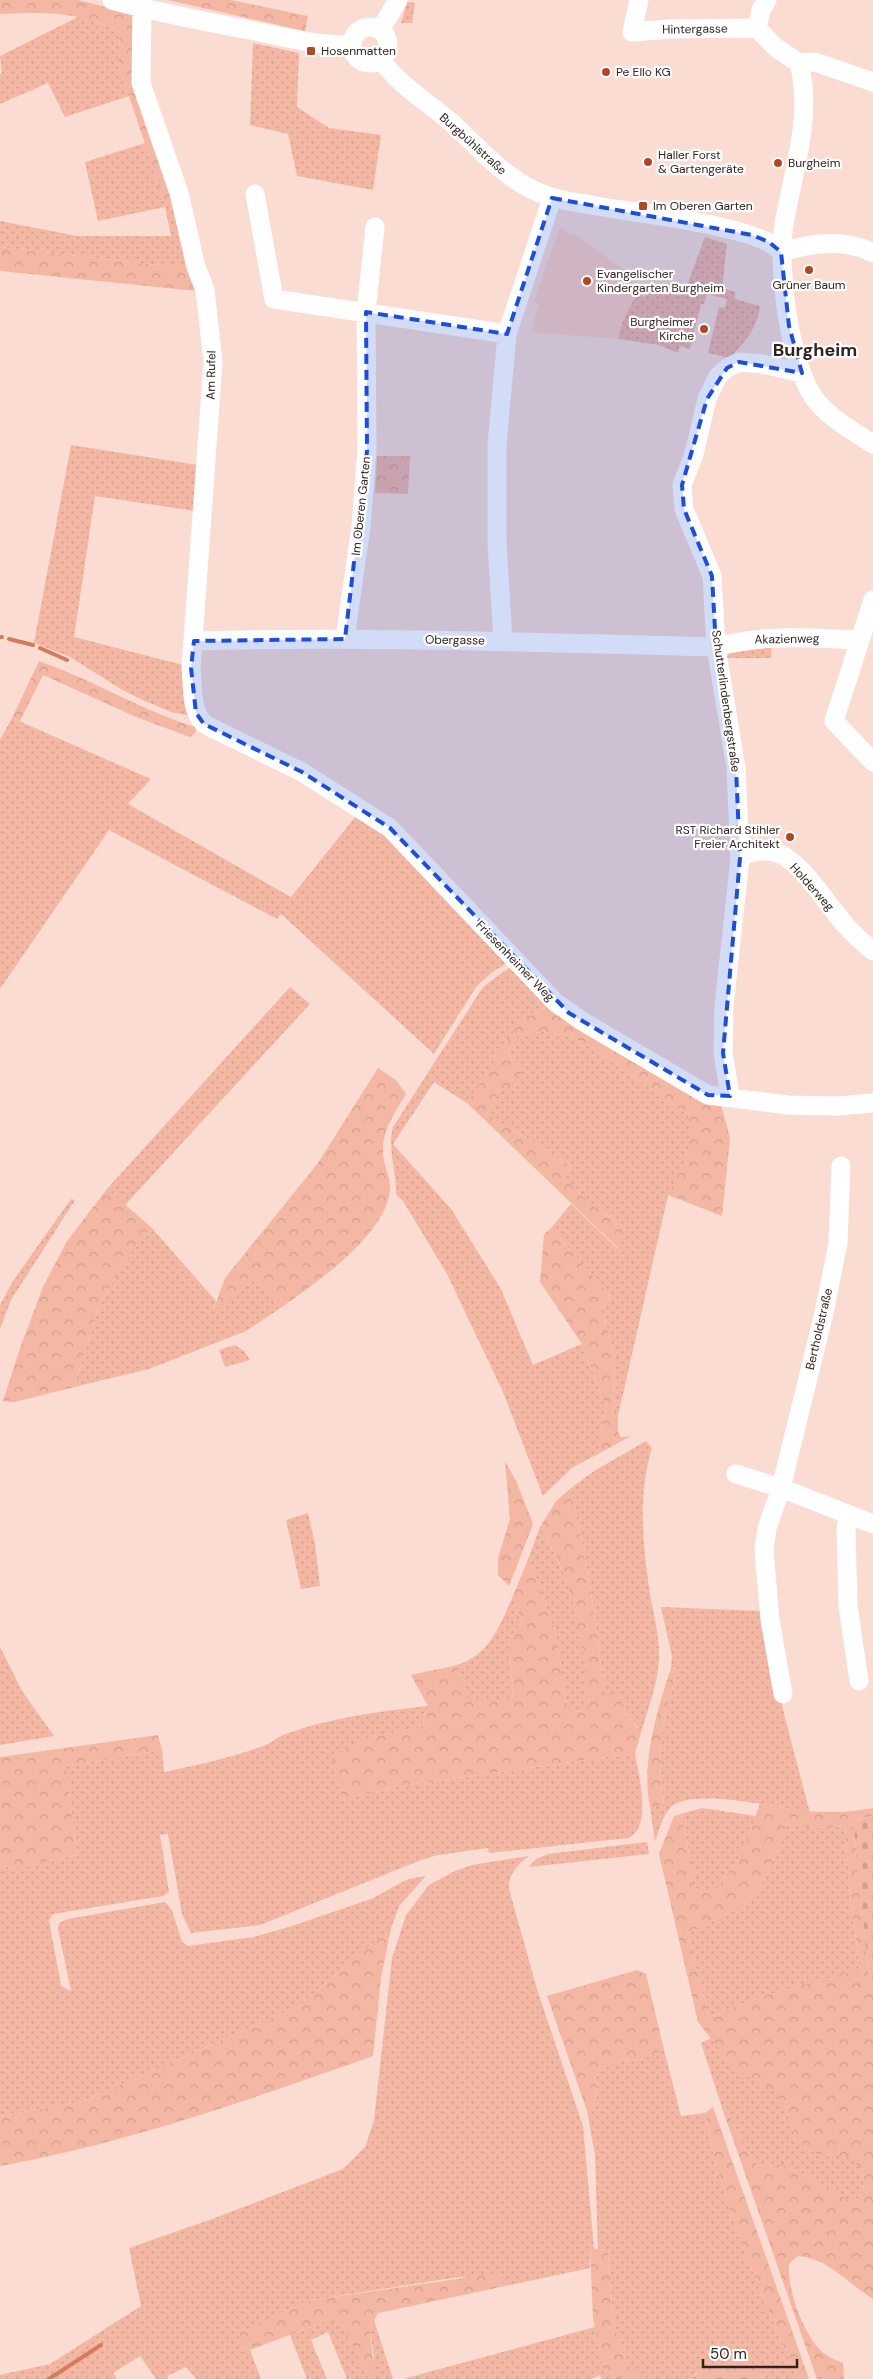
<svg xmlns="http://www.w3.org/2000/svg" width="873" height="2379" font-family="'DM Sans',sans-serif">
<defs>
<pattern id="grass-dots" width="8" height="8" patternUnits="userSpaceOnUse" patternTransform="scale(1.25)"><rect width="8" height="8" fill="#f3b7a4"/><path d="M2 2h.1M6 6h.1" fill="none" stroke="#d19d8d" stroke-width="1.8" stroke-linecap="round"/></pattern>
<pattern id="forest-crowns" width="20" height="18" patternUnits="userSpaceOnUse" patternTransform="scale(1.25)"><rect width="20" height="18" fill="#f3b7a4"/><path d="M2 6a3 3 0 1 1 6 0M12 15a3 3 0 1 1 6 0" fill="none" stroke="#d19d8d"/></pattern>
<pattern id="cemetery-stones" width="16" height="16" patternUnits="userSpaceOnUse" patternTransform="scale(1.25)"><rect width="16" height="16" fill="#f3b7a4"/><path d="M2 7V4a2 2 0 0 1 4 0v3zM10 15v-3a2 2 0 0 1 4 0v3z" fill="#d19d8d"/></pattern>
</defs>
<rect width="100%" height="100%" fill="#fbdcd2"/>
<path fill="#fccdbf" d="M560 227 572 235 575 234 625 271 638 291 622 323 618 339 531 332 539 304 534 301Z"/>
<path fill="url(#grass-dots)" d="M407 2 415 3 412 23H401Z
M80 16 117 30 120 37 118 63 129 96 65 117 48 83 0 104V74L2 73 0 56Z
M253 43 299 53 297 107 329 128 381 135 373 190 297 176 288 134 250 125Z
M145 143 166 207H178L193 269 0 247V221L77 236H171L165 207 98 221 85 162Z
M705 237 727 244 722 288 735 292V299L760 306C757 329 745 342 730 358L708 353 719 307 725 308 727 299 707 294 704 304H701L690 349 680 346 678 353 659 345 618 339 622 323 638 291 644 297 651 291 667 288 679 296 688 283Z
M71 445 198 465 195 511 95 496 74 637 187 666 192 716 171 712 145 701 124 691 70 657 34 643Z
M772 644 771 658H726L730 650Z
M12 718 151 779 128 804 291 897 360 811 514 958 491 973 476 987 434 1054 281 914 277 919 109 830 0 989V740Z
M518 961 558 1003 531 1014 467 1103 434 1082 393 1144 451 1209 501 1289 533 1365 582 1344 606 1407 598 1454 573 1467 543 1496 503 1392 447 1274 403 1201 396 1195C397 1172 387 1149 393 1127L483 987Z
M290 987 310 1004 125 1205 107 1189Z
M543 1032 566 1035 590 1046 688 1115 693 1128 688 1155 668 1195 618 1416 613 1395 615 1359 603 1311 610 1296 551 1228 571 1204 618 1249 626 1229 583 1197 565 1178 571 1166 487 1114 500 1089 522 1069 514 1064 508 1051 518 1035Z
M71 1199 75 1200 11 1300 0 1329V1305L13 1281Z
M151 1227 216 1301 213 1310 257 1278 279 1309 246 1331 149 1369 74 1387 99 1307 123 1264Z
M235 1345 244 1351 250 1360 225 1367 219 1350Z
M646 1441 652 1448C637 1497 643 1545 650 1595 654 1615 659 1635 659 1655 659 1679 650 1703 643 1726L639 1728 605 1694 591 1592 571 1488 594 1471Z
M308 1513 315 1544 320 1586 301 1589 286 1520Z
M540 1527C552 1549 564 1570 571 1593 583 1631 585 1672 589 1711L568 1712 556 1635 529 1557Z
M513 1596 522 1624 509 1637 513 1700H468L457 1665C490 1655 500 1625 513 1596Z
M661 1607 762 1611 785 1718 810 1813C782 1808 692 1787 671 1807 662 1816 659 1831 655 1842L650 1807 664 1803C659 1776 659 1750 664 1722 667 1704 674 1687 677 1669L671 1668 672 1656Z
M0 1647 22 1691 54 1736 0 1745Z
M428 1706 421 1727 364 1739 342 1799 401 1786 635 1753C638 1773 651 1821 633 1835 629 1838 623 1839 618 1839L489 1853 488 1848 438 1855 421 1860 260 1925 191 1933 182 1914 168 1834 160 1835 169 1892 163 1896 53 1914 49 1920 61 1986 71 1991 58 1929 59 1923 68 1919 165 1902 172 1910 182 1942 188 1946 253 1937 289 1927 371 1899 408 1879 426 1876 399 1906 391 1928 299 2006 84 2101 0 2116V1863L11 1869 77 1855 66 1766 162 1750 164 1772C197 1765 231 1758 263 1746 270 1744 276 1738 283 1735 329 1718 379 1711 428 1706Z
M702 1808 756 1816 741 1854 717 1890 697 1892 681 1814Z
M787 1824 816 1828 845 1826 850 1895 860 1970 756 1998 709 2017 687 1933C705 1924 737 1912 751 1897 769 1878 777 1848 787 1824Z
M647 1842 649 1854 529 1867 536 1859 548 1854Z
M529 1856C518 1864 508 1874 509 1889L537 1989 583 2126 594 2249H590V2268L501 2287 503 2281 459 2277 306 2301 279 2314 245 2348 250 2350 261 2379H196L186 2367 167 2376 168 2379H156L140 2356 113 2373 117 2379H0V2375L50 2364 141 2306 129 2248 212 2219 343 2169 365 2147 374 2120 392 1958 406 1915 429 1885 455 1871 472 1865Z
M711 2038 726 2058 746 2076 771 2087 785 2107 799 2142 823 2155H850C862 2169 869 2183 859 2199L851 2201 782 2164 759 2167C742 2149 735 2127 724 2105H721L701 2043Z
M664 2050 681 2116 705 2113C721 2206 761 2293 798 2379H764L762 2372 696 2373 691 2379H639C611 2351 611 2288 608 2250L598 2249 595 2155 587 2111C599 2101 597 2092 595 2078 610 2057 619 2063 641 2059 649 2057 656 2053 664 2050Z
M329 2320 343 2326 367 2375 374 2357 370 2329 374 2320 393 2379H347L328 2332 311 2340 327 2379H307L290 2335Z
M595 2327 604 2371H609L615 2379H601L600 2375 591 2379H403Z"/>
<path fill="url(#forest-crowns)" fill-rule="evenodd" d="M0 0H78L137 15V79L178 207H166L118 63 120 37 117 30C73 11 47 12 0 14Z
M168 0H231L308 16 305 31Z
M0 247 193 269 197 291 0 271Z
M377 456H410L408 494 375 493Z
M39 661C93 680 141 710 195 727L196 732 190 737 136 717 43 675 20 721 12 718Z
M558 1003 721 1104 730 1138 722 1216 668 1195C680 1169 698 1144 688 1115L590 1046 566 1035 543 1032 518 1035 508 1051 514 1064 523 1069 510 1087 500 1089 487 1114 571 1166 565 1178 583 1197 626 1229 619 1249 467 1103 517 1026 531 1014Z
M378 1068 396 1080 406 1094C393 1115 379 1135 384 1161 386 1169 390 1179 390 1187 389 1234 314 1284 279 1309L257 1278 213 1311 225 1278 318 1163Z
M107 1189 151 1227 123 1264 99 1307 74 1387 15 1402 3 1401 19 1351 43 1287 67 1241Z
M551 1228 610 1296 603 1311 615 1359 613 1395 618 1416V1432L621 1437 631 1436 598 1454 606 1407 582 1344 540 1282 544 1234Z
M505 1461 517 1483 533 1524 509 1586 498 1575V1558L510 1519Z
M571 1488 591 1592 605 1694H623L625 1714 638 1728 643 1726 635 1753 401 1786 342 1799 332 1755 364 1739 421 1727 428 1706 411 1675 457 1665 468 1700H513L509 1637 522 1624 513 1596 529 1557 556 1635 568 1712 588 1711C585 1664 580 1615 563 1572 557 1556 548 1542 540 1527L556 1501Z
M671 1668 677 1669C674 1687 667 1704 664 1722 659 1750 659 1776 664 1804L650 1807C641 1763 657 1710 671 1668Z
M158 1735 162 1750 66 1766 77 1855 11 1869 0 1863V1757Z
M760 1804C800 1811 832 1816 873 1808V1816L853 1820 870 1988 873 1987V2299C847 2283 828 2258 798 2256L789 2264C787 2290 804 2338 825 2354 830 2358 837 2360 843 2363L844 2379H817L721 2105H724C735 2127 742 2149 759 2167L782 2164 851 2201 859 2199C869 2183 862 2169 850 2156L823 2155 809 2151 799 2142 785 2107 771 2088 746 2076 726 2058 698 2022 659 1854 674 1816 681 1814 697 1892 717 1890 741 1854ZM787 1824 816 1828 845 1826 850 1895 860 1969 756 1998 709 2017 687 1933C705 1924 737 1912 751 1897 769 1878 777 1848 787 1824Z
M391 1928 381 1978 373 2056C251 2099 128 2143 0 2166V2116L84 2101 299 2006Z
M637 1970 646 1974 664 2050C656 2053 649 2057 641 2059 619 2063 610 2057 595 2078 597 2092 599 2101 587 2111L547 1996Z
M713 2107 809 2379H798C761 2293 721 2206 705 2113Z
M590 2248 608 2250C611 2288 611 2351 639 2379H615L609 2371 604 2372 593 2318Z
M498 2273 503 2281 501 2287 378 2313 370 2329 374 2373 367 2376 343 2326 329 2320 250 2350C242 2347 240 2340 240 2332L306 2301Z
M746 2359 762 2372 764 2379H691C704 2365 728 2362 746 2359Z"/>
<path fill="url(#cemetery-stones)" d="M873 1816V1987L870 1988 853 1820Z"/>
<g fill="none" stroke-linecap="round" stroke-linejoin="round">
<path stroke="#d47c60" stroke-width="4" d="M0 637H2
M9 639 33 645
M40 648 67 660
M49 2379 101 2345"/>
<path stroke="#fff" stroke-width="19" d="M112 0C158 13 204 21 250 30 284 37 317 46 352 45
M639 0 632 32 671 29 757 28
M142 9 141 83 179 193 196 267 205 290 213 362 191 668C193 686 190 716 208 726L302 772 390 828 555 1002 582 1021 708 1095 788 1105 838 1106 873 1103
M352 45a18 18 0 1 1 36 0a18 18 0 1 1-36 0Z
M757 28 775 47 799 63C813 116 793 171 784 224 777 267 789 369 818 403 833 420 854 432 873 444
M757 28 761 10 767 0
M380 30 398 0
M381 60C400 86 428 102 452 123 483 152 509 184 551 197 597 211 757 221 781 252
M799 63 815 62 873 82
M255 194 274 299 507 334
M781 252C811 243 845 238 873 253
M873 600 834 721 873 762
M345 639 361 526 367 451 366 312 375 227
M194 641C368 636 542 643 716 647 763 634 811 638 859 640
M503 641 497 543V445L507 334 552 198
M740 858C751 850 772 848 784 856 808 871 828 906 847 927 855 936 864 943 873 951
M730 1096 723 1053 724 1006 740 858 736 768 716 647 712 576 684 509 682 485 694 454 707 399 718 376 727 368 739 362 763 364 802 373
M841 1166 838 1243 824 1313 781 1488 873 1524
M736 1474 781 1488 767 1528 764 1550 770 1620 783 1694
M848 1516 846 1529 848 1606 859 1681"/>
</g>
<path fill="#1d4ed8" fill-opacity="0.2" stroke="#1d4ed8" stroke-width="4" stroke-dasharray="10 6" stroke-linejoin="round" d="M552 198 752 235 769 242 781 252 789 326 802 373 739 362 727 368 707 399 682 485 684 509 712 576 716 647 736 768 740 858 723 1053 730 1096 708 1095 569 1013 390 828 302 772 204 724 196 713 191 668 194 641 345 639 367 451 366 312 507 334Z"/>
<g fill="#b04826" stroke="#fff" stroke-width="2">
<rect x="306" y="46" width="10" height="10" rx="2.5"/>
<circle cx="606" cy="72" r="5"/>
<circle cx="648" cy="162" r="5"/>
<circle cx="778" cy="163" r="5"/>
<rect x="638" y="201" width="10" height="10" rx="2.5"/>
<circle cx="809" cy="270" r="5"/>
<circle cx="587" cy="281" r="5"/>
<circle cx="704" cy="329" r="5"/>
<circle cx="790" cy="837" r="5"/>
</g>
<g text-anchor="middle" dominant-baseline="central" stroke-width="4.5" stroke-linejoin="round" paint-order="stroke">
<g font-size="12" fill="#30221e" stroke="#fff">
<text transform="translate(695 29) rotate(-1)">Hintergasse</text>
<text transform="translate(473 144) rotate(42)">Burgbühlstraße</text>
<text transform="translate(211 375) rotate(-89)">Am Rufel</text>
<text transform="translate(361 506) rotate(-84)">Im Oberen Garten</text>
<text transform="translate(787 639) rotate(-1)">Akazienweg</text>
<text transform="translate(455 640) rotate(1)">Obergasse</text>
<text transform="translate(726 701) rotate(82)">Schutterlindenbergstraße</text>
<text transform="translate(812 887) rotate(48)">Holderweg</text>
<text transform="translate(515 961) rotate(46)">Friesenheimer Weg</text>
<text transform="translate(819 1329) rotate(-77)">Bertholdstraße</text>
</g>
<g font-size="12" fill="#30221e" stroke="#fff" text-anchor="start">
<text x="321" y="51">Hosenmatten</text>
<text x="616" y="72">Pe Ello KG</text>
<text x="658" y="155">Haller Forst<tspan x="658" dy="14">&amp; Gartengeräte</tspan></text>
<text x="788" y="163">Burgheim</text>
<text x="653" y="206">Im Oberen Garten</text>
<text x="597" y="274">Evangelischer<tspan x="597" dy="14">Kindergarten Burgheim</tspan></text>
<text x="809" y="285" text-anchor="middle">Grüner Baum</text>
<text x="694" y="322" text-anchor="end">Burgheimer<tspan x="694" dy="14">Kirche</tspan></text>
<text x="780" y="830" text-anchor="end">RST Richard Stihler<tspan x="780" dy="14">Freier Architekt</tspan></text>
</g>
<g font-size="18" font-weight="bold" fill="#30221e" stroke="#fff">
<text x="815" y="350">Burgheim</text>
</g>
</g>
<path d="M703 2359v8h94v-8" fill="none" stroke="#30221e" stroke-width="2.5"/>
<text x="710" y="2359" font-size="15" fill="#30221e" stroke="#ffffff" stroke-width="4" paint-order="stroke">50 m</text>
</svg>
